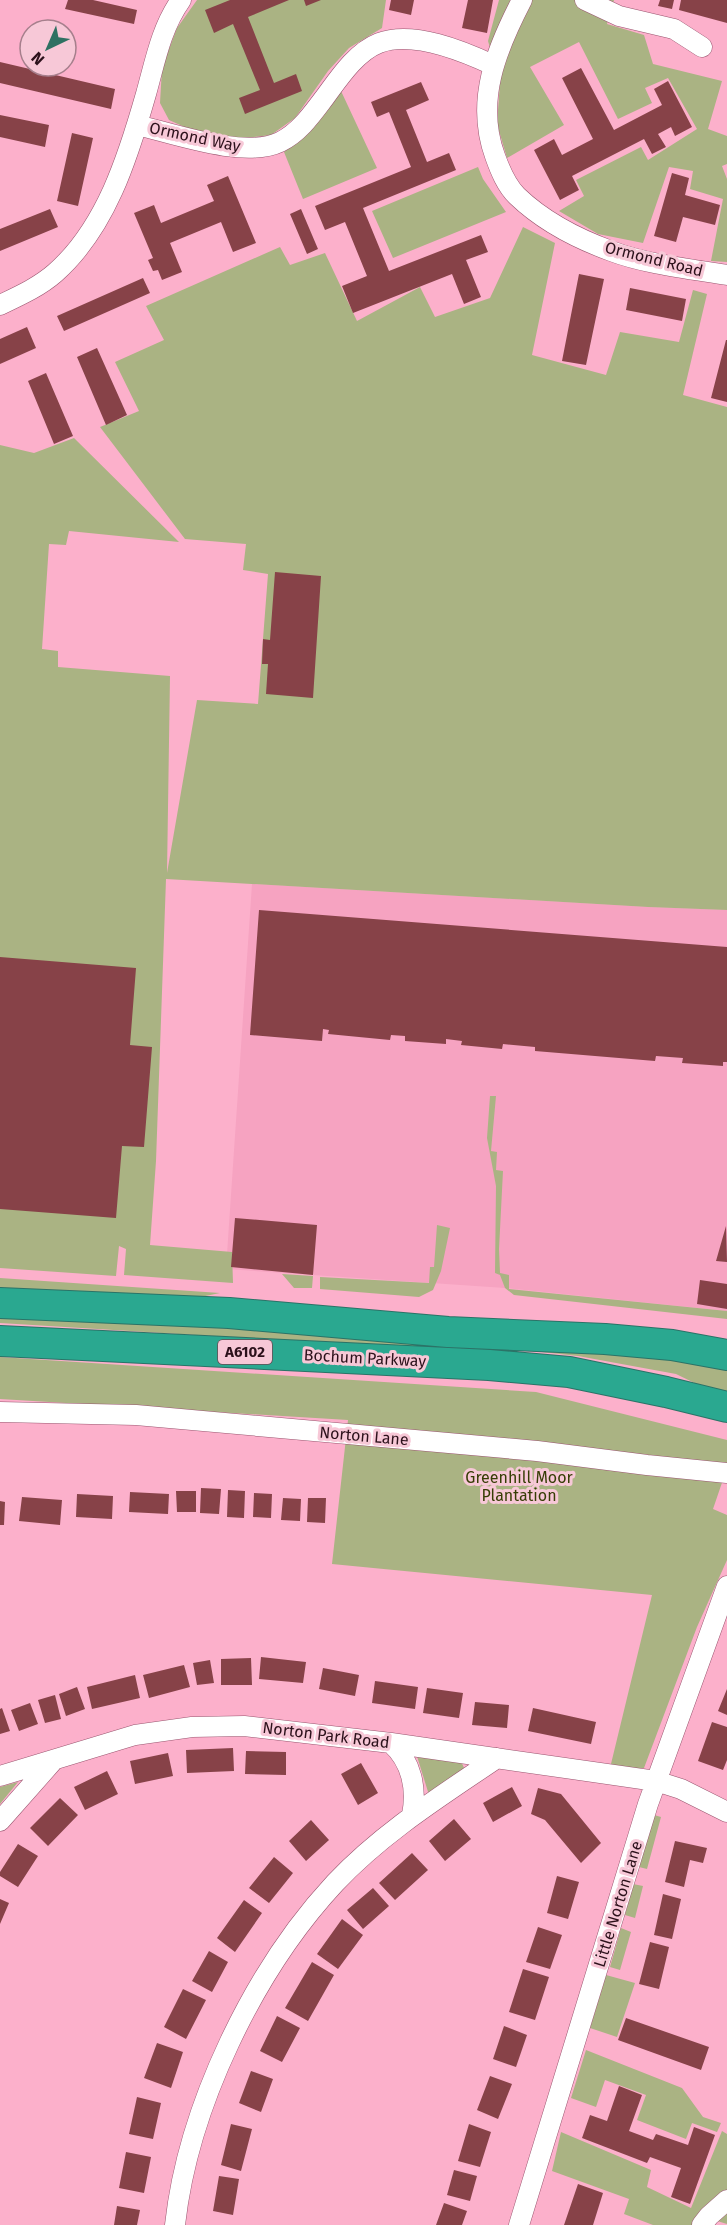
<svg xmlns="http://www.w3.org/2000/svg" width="727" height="2225" font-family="'Fira Sans',sans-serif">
<rect width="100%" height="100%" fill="#fcb0cb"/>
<path fill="#f6a3c1" d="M252 884 648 907 727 910V1311L505 1288 226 1269Z"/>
<path fill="#aab383" d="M197 0H386L382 28 349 48 328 71 295 118 271 135 238 139 189 129 169 120 160 103 162 68 177 28Z
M499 0H614L607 24 644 35 653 64 722 81 708 129 727 136V164L722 166 727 179V262L711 261 723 199 690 189 693 171 669 167 643 243 598 234 559 211 584 196 576 180 641 147 648 160 697 129 668 78 645 88 652 103 618 119 579 42 530 67 564 125 507 158 497 124 500 82 488 41Z
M341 91 377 168 303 199 284 152 299 140Z
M478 167 483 179 506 212 393 258 372 211Z
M523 227 555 243 532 355 606 375 620 332 679 342 693 290 707 294 683 395 727 407V910L648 907 166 879 156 1161 150 1245 232 1252 233 1283 124 1275 126 1249 119 1246 116 1276 0 1268V445L34 453 74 438 179 542 69 531 66 545 49 544 42 649 58 651V667L170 676 167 873 197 700 258 704 268 574 243 570 246 544 185 539 100 427 139 411 115 362 164 340 146 306 280 247 290 265 325 253 357 321 420 287 435 317 490 298Z
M490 1096H496L491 1151 497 1152 496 1170 503 1171 499 1249 500 1273 509 1275V1289L727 1311V1319L514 1295 505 1288 500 1275 495 1273 496 1186 487 1138Z
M437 1225 450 1228 441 1271 433 1290 419 1297 320 1289V1277L429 1283 430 1267H434Z
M282 1274 313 1276 312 1288H294Z
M0 1278 220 1293 181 1301 0 1291Z
M0 1310 446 1344 440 1350 0 1323Z
M478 1345 603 1348 727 1367V1395L711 1391 676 1374 578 1356Z
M0 1357 536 1392 727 1440V1468L713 1509 727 1515V1560L697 1627 644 1768H610L652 1595 332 1564 348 1420 0 1399Z
M416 1753 460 1759 465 1770 429 1795Z
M18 1782 0 1804V1787Z
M654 1815 661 1817 647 1869 639 1867Z
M633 1884 643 1886 635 1918 625 1915Z
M621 1928 631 1932 620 1970 610 1967Z
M606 1975 635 1983 617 2037 590 2028Z
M586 2050 682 2088 703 2117 721 2123 717 2132 692 2123 686 2139 637 2120 646 2095 605 2080 596 2107 571 2098Z
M722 2131 727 2134V2224L701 2216 692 2225H653L624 2214 629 2199 552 2171 561 2132 651 2170 647 2187 691 2208Z"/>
<path fill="#874248" d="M68 0H93L137 10 134 24 65 9Z
M230 0H289L248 17 274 83 296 74 302 91 245 114 239 98 260 90 233 24 214 33 205 10Z
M304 0H321L306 6Z
M391 0H414L411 15 389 10Z
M468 0H493L487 33 462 28Z
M660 0H674L672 9 658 6Z
M681 0H727V23L679 10Z
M0 62 115 89 111 109 0 83Z
M581 68 614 130 662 105 654 89 668 81 692 127 675 136 671 127 658 134 666 147 652 154 644 139 572 176 579 190 560 200 534 150 554 139 562 155 593 139 562 78Z
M421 82 429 100 406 110 427 162 449 153 456 170 363 208 389 271 481 235 488 252 466 260 481 297 464 304 452 274 353 313 342 286 367 276 345 222 325 230 315 206 411 167 389 112 377 117 371 102Z
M0 115 49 125 45 147 0 137Z
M72 133 93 138 78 206 57 201Z
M672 173 689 178 685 195 720 205 715 225 683 217 676 242 654 236Z
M228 176 256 243 233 252 221 222 170 243 182 272 162 280 158 270 153 271 148 260 153 258 134 213 154 205 161 223 214 201 207 185Z
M50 209 58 227 0 251V229Z
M301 209 318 249 307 254 290 214Z
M579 274 604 279 586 365 562 361Z
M143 278 150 293 64 331 57 316Z
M630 288 686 299 682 321 626 310Z
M27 327 36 348 0 364V339Z
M726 340H727V402L711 398Z
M97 348 127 415 106 425 77 357Z
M46 373 73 436 54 444 28 381Z
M275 572 321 576 313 698 266 694 268 664H262L263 639 270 640Z
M259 910 727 947V1062H723V1066L682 1063 683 1058 656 1056 655 1061 535 1051V1047L503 1044 502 1049 461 1045 462 1041 446 1039V1044L405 1041V1036L391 1035 390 1040 328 1034 329 1030 323 1029 322 1041 250 1035Z
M0 957 136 968 130 1045 152 1047 144 1147 122 1146 116 1218 0 1209Z
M235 1218 317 1225 313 1275 231 1267Z
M726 1226 727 1262 716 1261Z
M700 1280 727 1284V1309L697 1304Z
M201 1488 221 1489 219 1514 200 1513Z
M228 1490 245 1491 244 1518 227 1517Z
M176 1491H196V1512H177Z
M130 1492 169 1494 168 1514 129 1512Z
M254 1493 272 1494 271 1518 253 1517Z
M77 1494 113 1496 112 1519 76 1517Z
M22 1497 62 1500 60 1525 19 1521Z
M283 1498 301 1499 300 1521 281 1520Z
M308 1498H326L325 1523 307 1522Z
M0 1501 5 1502 4 1525H0Z
M261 1657 306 1662 303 1683 259 1679Z
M251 1658 252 1685H221V1659Z
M210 1660 214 1683 197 1685 193 1663Z
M184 1665 190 1687 149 1698 143 1675Z
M323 1668 359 1675 355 1696 319 1689Z
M135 1675 140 1698 92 1709 87 1687Z
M375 1681 418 1687 415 1709 372 1703Z
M77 1687 85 1709 66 1716 59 1694Z
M427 1688 463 1693 459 1718 423 1713Z
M727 1689V1715L718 1711Z
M55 1695 61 1719 45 1723 38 1700Z
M475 1702 509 1705 507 1728 472 1725Z
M30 1703 38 1724 19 1731 11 1710Z
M2 1708 10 1731 0 1734V1709Z
M533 1708 596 1722 591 1744 528 1731Z
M712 1722 727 1727V1760L723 1770 698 1761Z
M233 1748 234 1771 187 1773 186 1750Z
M246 1751 286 1752V1775L245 1774Z
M168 1753 173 1776 135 1784 130 1761Z
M361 1763 378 1793 358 1805 341 1774Z
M107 1771 118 1794 85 1810 74 1787Z
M512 1787 522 1806 493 1822 483 1803Z
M538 1788 561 1794 601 1843 581 1863 545 1820 531 1814Z
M60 1798 78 1815 48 1846 30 1828Z
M454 1819 471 1839 445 1861 429 1841Z
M311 1820 329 1840 306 1861 289 1841Z
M675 1841 707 1848 703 1863 690 1860 684 1887 665 1882Z
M18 1844 38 1856 18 1887 0 1876V1872Z
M412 1853 428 1870 395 1900 379 1883Z
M274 1857 293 1873 269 1903 249 1888Z
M557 1876 579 1882 568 1919 547 1913Z
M373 1888 389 1906 363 1929 347 1910Z
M663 1894 681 1899 672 1939 654 1935Z
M0 1899 9 1903 0 1924Z
M244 1900 262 1913 235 1952 217 1938Z
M342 1919 363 1935 338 1969 317 1954Z
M538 1927 562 1935 550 1969 526 1962Z
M650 1942 669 1947 659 1989 639 1984Z
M209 1951 228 1962 212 1992 192 1981Z
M312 1962 334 1975 308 2021 285 2008Z
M523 1969 549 1977 535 2020 509 2012Z
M183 1989 206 2000 186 2039 164 2027Z
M277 2016 300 2028 282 2062 260 2051Z
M626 2018 709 2047 701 2070 618 2040Z
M504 2026 527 2035 516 2067 493 2059Z
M157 2043 183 2052 171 2088 144 2078Z
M251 2071 273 2079 261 2112 239 2103Z
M490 2076 512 2084 498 2119 477 2110Z
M619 2086 642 2095 629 2131 653 2140 656 2134 688 2145 694 2127 715 2135 690 2204 671 2197 681 2168 650 2157 647 2163 582 2138 590 2115 607 2121Z
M137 2097 161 2103 153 2139 129 2134Z
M231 2124 252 2129 241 2171 221 2165Z
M469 2124 491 2132 480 2167 458 2161Z
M126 2152 151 2157 144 2193 119 2188Z
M454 2170 477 2176 470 2201 447 2195Z
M219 2176 239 2179 233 2215 213 2211Z
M578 2184 603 2193 593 2225H564Z
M444 2203 467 2211 462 2225H436Z
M117 2206 140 2210 137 2225H114Z"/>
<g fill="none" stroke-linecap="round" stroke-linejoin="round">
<g stroke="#99556f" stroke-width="21">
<path id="minor" d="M522 0C496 50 475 101 495 156 500 170 506 185 517 196 542 220 578 239 611 251 645 264 690 269 727 275
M585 0 619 16 674 29 702 47
M137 125C175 134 245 159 280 142 300 132 312 114 325 97 339 78 356 52 379 43 413 30 463 51 493 65
M0 305C19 296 39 287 55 273 106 228 128 157 146 94 155 62 161 28 181 0
M0 1412 136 1415 537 1451 647 1465 727 1473
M391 1743C412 1762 417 1789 412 1815
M0 1776 135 1735 192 1727 244 1726 391 1743 656 1781 681 1789 727 1812
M0 1821 53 1761
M175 2225C188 2107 254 1970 335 1883 382 1833 441 1796 497 1758
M519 2225 648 1804 727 1586
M702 2225 709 2216 727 2200"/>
</g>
<g stroke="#2b7367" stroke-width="32">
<path id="highway" d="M0 1303 229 1313 448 1332 605 1339 672 1345 727 1355
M0 1341 489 1365 569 1372 666 1392 727 1407"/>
</g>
<use href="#minor" stroke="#fff" stroke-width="20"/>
<use href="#highway" stroke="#2aa890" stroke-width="30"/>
</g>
<g text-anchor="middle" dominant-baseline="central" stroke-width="6" stroke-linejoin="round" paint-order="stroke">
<rect fill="#f7c8d7" stroke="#694853" stroke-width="1.5" x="218" y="1340" width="54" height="24" rx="4.5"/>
<g font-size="15" font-weight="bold" fill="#2c111b">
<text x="245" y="1352">A6102</text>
</g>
<g font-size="16" fill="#2c111b" stroke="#f7c8d7">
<text transform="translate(195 137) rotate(12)">Ormond Way</text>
<text transform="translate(654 259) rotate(14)">Ormond Road</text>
<text transform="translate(365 1358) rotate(3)">Bochum Parkway</text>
<text transform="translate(364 1436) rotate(5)">Norton Lane</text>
<text transform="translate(326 1735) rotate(7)">Norton Park Road</text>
<text transform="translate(618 1904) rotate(-73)">Little Norton Lane</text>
</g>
<g font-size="16" fill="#363d05" stroke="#f7c8d7">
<text x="519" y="1477">Greenhill Moor<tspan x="519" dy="18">Plantation</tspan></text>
</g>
</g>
<g transform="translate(48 48) rotate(224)"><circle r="28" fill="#f7c8d7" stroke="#a67f8c" stroke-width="1.5"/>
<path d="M0-4.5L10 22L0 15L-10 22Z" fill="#2e7162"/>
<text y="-9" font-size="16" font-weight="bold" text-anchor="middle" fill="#2c111b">N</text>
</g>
</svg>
